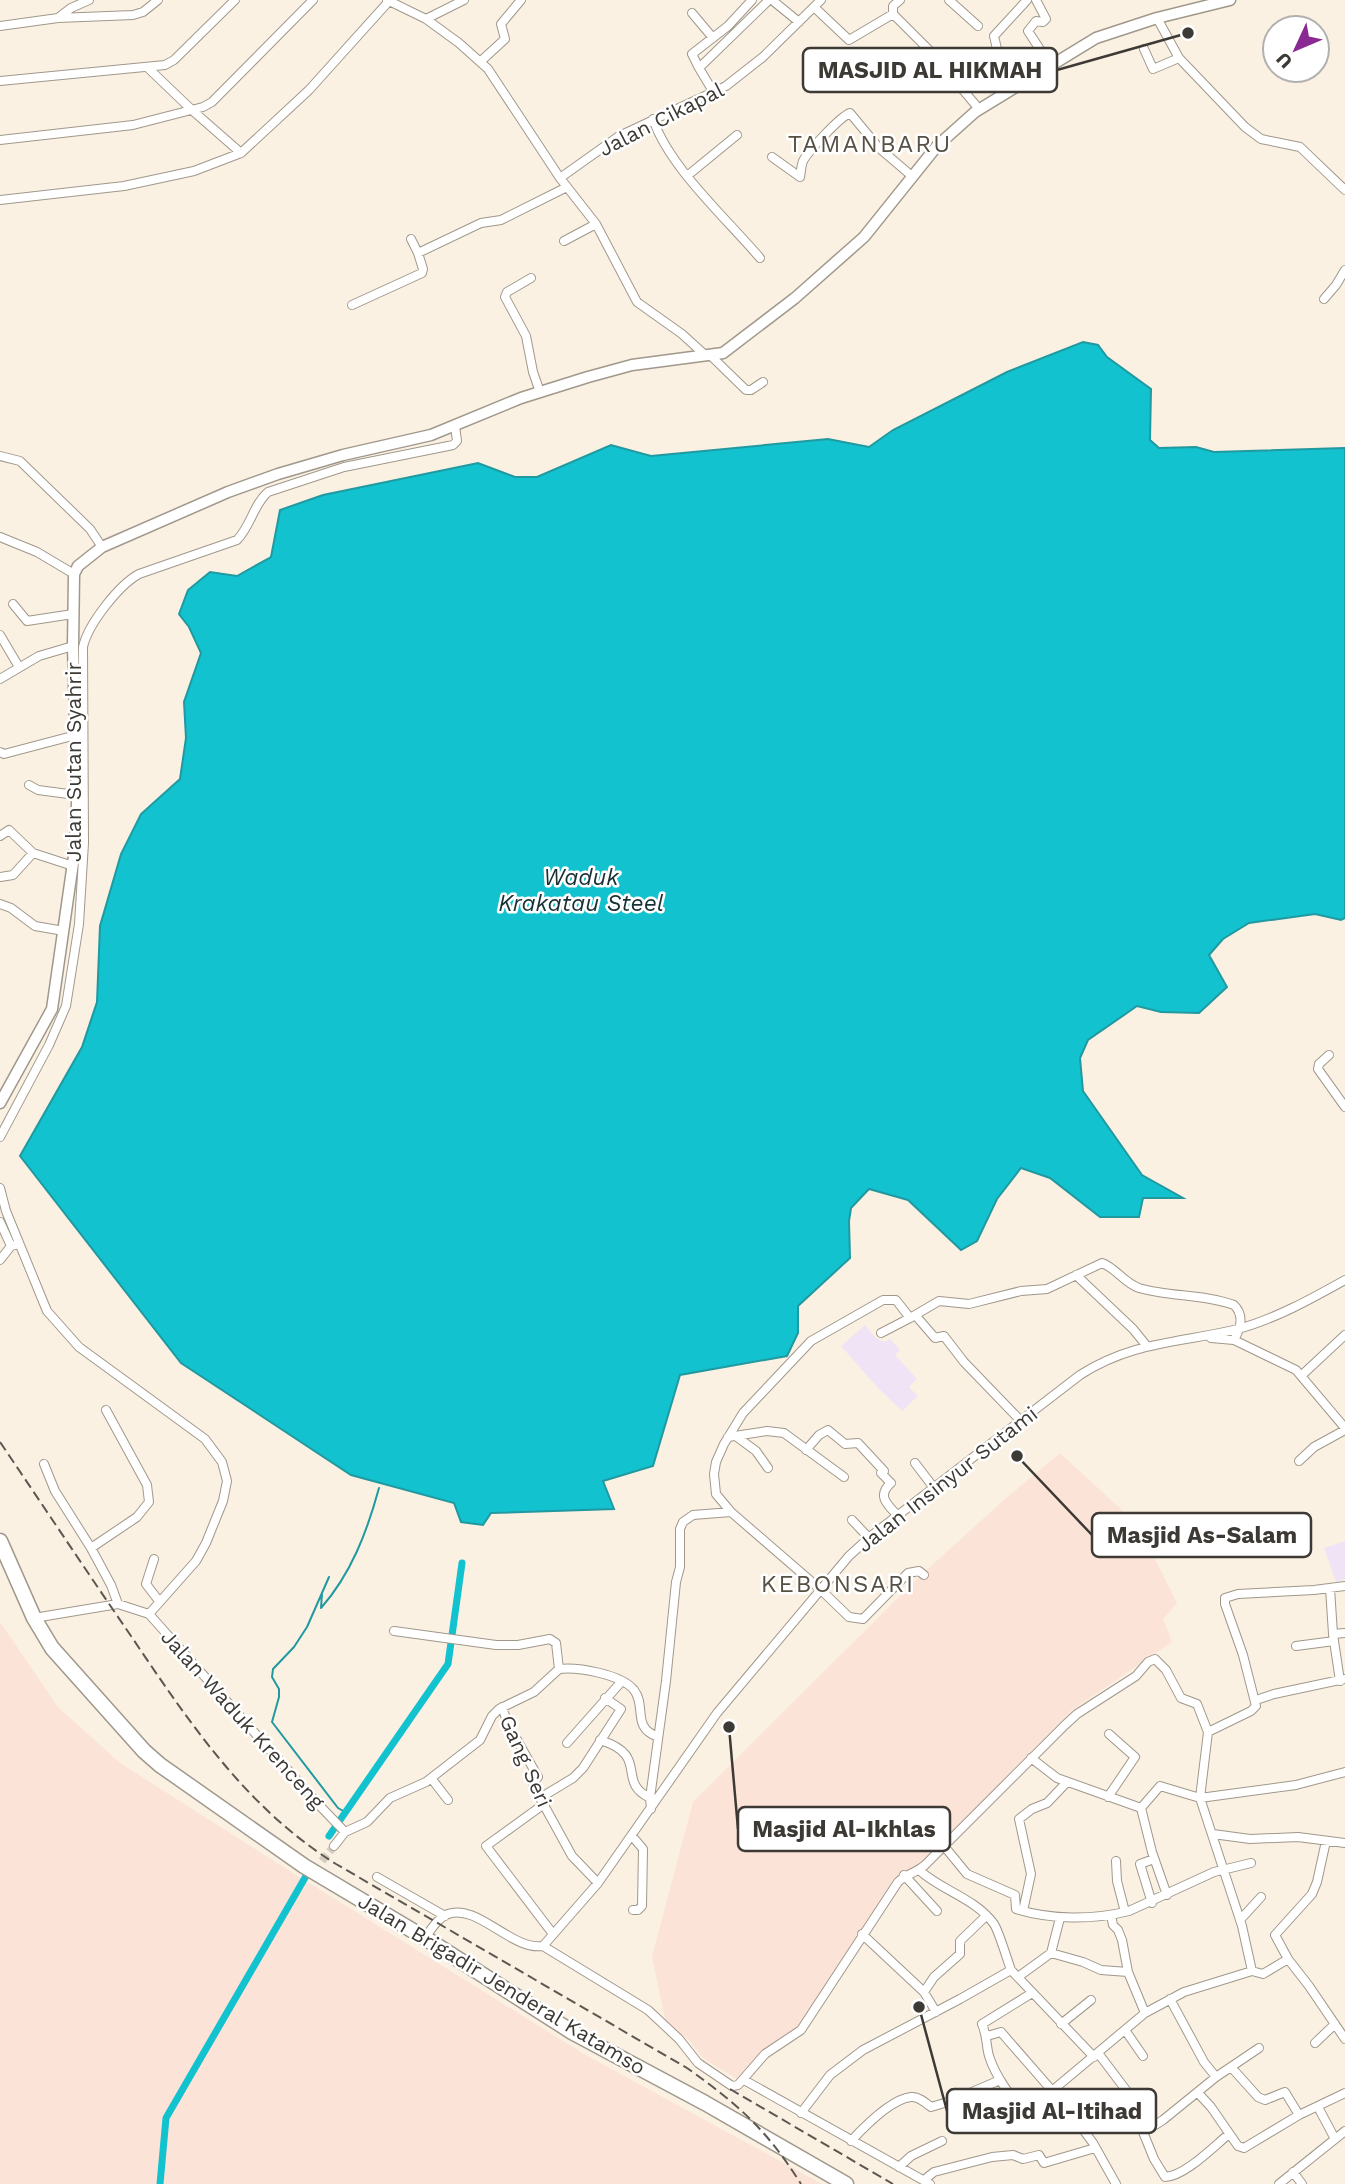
<svg xmlns="http://www.w3.org/2000/svg" width="1345" height="2184" font-family="'Work Sans',sans-serif">
<rect width="100%" height="100%" fill="#faf1e3"/>
<path fill="#fbe3d8" d="M1060 1453 1138 1525 1177 1603 1163 1619 1172 1642 1071 1711 918 1867 894 1878 799 2027 758 2055 739 2080 704 2059 689 2040 666 2024 652 1957 693 1802 919 1577 1005 1499Z
M0 1622 58 1707 120 1763 277 1863 584 2054 822 2184H0Z"/>
<path fill="#f1e3f6" d="M865 1325 876 1338 885 1342 890 1339 900 1350 895 1355 917 1379 909 1387 918 1396 902 1411 878 1388 841 1346Z
M1345 1541V1579L1336 1582 1324 1548Z"/>
<path fill="#13c2cf" stroke="#2099a0" stroke-width="2" d="M1083 342 1098 345 1107 357 1151 389 1150 440 1159 448 1196 447 1214 452 1345 448V918L1341 920 1315 914 1249 923 1223 939 1209 955 1227 987 1199 1013 1161 1012 1137 1006 1088 1040 1080 1058 1083 1091 1142 1175 1183 1198H1143L1139 1217H1100L1050 1178 1021 1168 997 1199 977 1241 961 1250 908 1200 869 1189 851 1208 849 1221 850 1258 798 1306V1333L787 1356 680 1375 653 1466 603 1481 614 1509 491 1513 483 1525 461 1522 454 1503 351 1475 181 1363 20 1156 82 1047 97 1002 100 926 121 854 141 814 180 779 186 738 184 702 201 653 189 627 179 614 188 590 210 572 237 576 271 557 280 510 323 495 478 463 515 477H537L611 445 651 456 828 439 869 447 893 430 1007 372Z"/>
<g fill="none" stroke-linecap="round" stroke-linejoin="round">
<path stroke="#2099a0" stroke-width="2" d="M329 1577 307 1627 294 1647 273 1669 272 1677 279 1689V1697L272 1722 338 1808 345 1812
M322 1593 321 1608C351 1574 367 1532 379 1488"/>
<path stroke="#13c2cf" stroke-width="7" d="M329 1836 448 1664 462 1563
M160 2184 166 2118 306 1876"/>
<path stroke="#d4ccc0" stroke-width="8" stroke-dasharray="8 4" stroke-linecap="butt" d="M322 1861 334 1846"/>
<g stroke="#a0988b" stroke-width="10">
<path id="street" d="M387 0 426 19 459 43 488 69 560 178 596 224 637 302 682 334 705 355
M772 0 799 22
M949 0 978 26
M1036 0 1046 19 1043 22 1036 21 1028 31 1050 65
M814 7 849 40 893 14 932 53 979 109
M692 13 713 38
M893 14V6L900 0
M58 18 71 8 89 0
M1157 18 1179 58 1245 127 1261 139 1300 147 1345 190
M426 19 464 0
M0 26 58 18 133 15 143 12 158 0
M1144 49 1153 69 1179 58
M481 61 505 39 501 24 521 0
M147 67 193 111 241 153
M699 68 692 54 728 26 752 0
M1024 80 997 49 994 36 1027 0
M0 81 165 65 174 60 235 0
M714 93 699 68 769 0
M653 119C669 167 726 218 760 258
M0 140 133 125 203 107 212 102 313 0
M772 157 800 177C801 172 801 166 803 161 809 150 840 117 850 113L879 148 913 177
M687 176 737 135
M560 178 619 136 726 86 763 57 821 0
M0 200 124 186 194 171 241 153 309 90 390 0
M411 239 418 253 481 223 501 220 567 187
M564 241 596 224
M531 278 507 292 505 297 526 336 533 372 540 392
M1324 299 1336 285 1345 270
M352 305 422 273 423 269 418 253
M710 355 746 390H751L763 382
M0 456 20 461 90 529 102 547
M0 537 37 552 74 574
M13 604 27 621 73 614
M0 635 19 667
M0 679 39 656 73 646
M0 752 4 754 76 735
M29 785 38 790 76 795
M0 836 9 830 33 853 73 866
M0 877 13 875 33 853
M0 904 11 908 35 926 64 931
M1329 1055 1319 1064 1318 1069 1345 1107
M0 1137 49 1045 66 1006 79 924 84 843 83 647C88 624 119 585 139 574L237 540C251 526 253 505 268 492L344 467 453 445 457 441 455 426
M0 1188 6 1211 47 1311 79 1347 205 1439 222 1462 227 1481 223 1501 206 1543 196 1561 149 1614 320 1806 345 1832 367 1822 390 1798 426 1782 480 1740 492 1716 499 1709 534 1692 559 1669C578 1667 621 1674 634 1690 647 1707 631 1727 658 1737
M0 1222 11 1246
M0 1260 11 1246 19 1244
M1076 1275 1133 1329 1146 1345
M916 1316 935 1338 944 1336 964 1362 1021 1421
M881 1333 910 1318
M1211 1338 1234 1340 1296 1370 1345 1428
M1302 1375 1345 1335
M106 1410 147 1485 149 1502 137 1517 91 1548 111 1585 118 1604 149 1614
M728 1437 767 1431 784 1433 844 1477
M737 1437 756 1451 768 1468
M806 1450 819 1435 828 1430 845 1444 858 1443 884 1471 881 1473 891 1483C876 1496 888 1505 898 1516
M1299 1461 1314 1447 1345 1430
M915 1463 934 1488
M44 1464 55 1491 91 1548
M852 1520 869 1538
M154 1559 146 1584 159 1601
M924 1575 919 1571 908 1573 863 1619 849 1617 820 1589 731 1512 716 1494 714 1474 716 1462 724 1444 743 1413 811 1341 883 1300H896L910 1318 939 1301 969 1304 1021 1291 1047 1289 1102 1263C1116 1268 1124 1283 1139 1288 1170 1297 1204 1294 1234 1305 1245 1316 1240 1329 1234 1340
M1330 1588 1333 1634 1345 1633
M34 1618 118 1604
M394 1631 496 1645H518L550 1639 556 1643 559 1669
M1334 1641 1340 1681
M1296 1646 1334 1641 1333 1634
M1256 1700 1274 1694 1345 1679
M502 1707 508 1724 538 1777 533 1783 534 1787 572 1856 598 1883
M1208 1732 1251 1711 1256 1706 1243 1655 1225 1604V1598L1238 1594 1314 1590 1345 1586
M600 1740C651 1756 615 1781 650 1798
M567 1743 622 1681
M1031 1758 1057 1778 1141 1808 1152 1852 1167 1895
M431 1778 448 1800
M1108 1797 1135 1757 1109 1734
M540 1798 573 1778 583 1768 621 1709 605 1698
M544 1804 486 1846 553 1934
M1141 1808 1160 1786 1200 1798 1296 1785 1345 1772
M651 1809 650 1798 666 1681 676 1582 680 1567V1529L683 1522 693 1515 731 1512
M1213 1834 1250 1839 1298 1837 1345 1843
M632 1836 643 1849 642 1906 638 1910H633
M334 1846 345 1832
M944 1846 967 1874 1015 1895 1016 1909C1052 1920 1093 1920 1129 1911L1214 1872 1251 1863
M1116 1861 1117 1881 1125 1912
M919 1870C942 1891 975 1898 994 1924 999 1932 1007 1959 1011 1970
M904 1875 937 1911
M377 1877 445 1916
M1152 1903 1140 1864 1154 1859
M1023 1911 1031 1874 1019 1819 1032 1809 1047 1803 1067 1782
M1111 1915 1113 1925 1118 1930 1122 1940 1128 1972 1145 2013
M1240 1920 1261 1897
M862 1934 924 1992
M425 1938C431 1929 438 1918 448 1914 477 1903 512 1951 543 1946L598 1883 717 1713 849 1556 871 1536 1080 1375C1133 1341 1180 1343 1238 1329 1275 1319 1311 1299 1345 1280
M543 1946 648 2010 679 2039 698 2063 732 2086 738 2085 765 2054 801 2030 898 1882C906 1874 916 1873 925 1865L1065 1725 1077 1714 1136 1676 1148 1662 1155 1659 1166 1670 1181 1698 1197 1704 1208 1732 1200 1798 1242 1926 1252 1971 1184 1992 1145 2013 1053 2090
M1051 1953 1083 1962 1101 1970 1128 1972
M1288 1959 1275 1935 1312 1894 1317 1882 1326 1841
M1252 1971 1263 1974 1288 1959 1309 1986 1345 2039
M1018 1977 1051 1953 1060 1918
M1032 1993 982 2024C987 2035 986 2045 989 2056 997 2081 1015 2101 1031 2121L1036 2122 1040 2118
M1170 1999 1204 2062 1216 2077
M936 2012 924 1992 934 1977 960 1954V1941L986 1916
M1061 2024 1091 2000
M1125 2030 1143 2056
M987 2036 1001 2032 1068 2109 1093 2143 1116 2184
M1315 2043 1335 2024
M1098 2053 1126 2090 1154 2159 1165 2177C1185 2176 1213 2147 1229 2134
M1231 2067 1258 2097 1265 2100 1285 2092 1299 2115
M744 2080 930 2184
M1198 2093 1211 2107 1238 2146 1244 2148 1299 2115 1345 2093
M1318 2107 1335 2139
M801 2113 830 2075 863 2050 960 1999 1011 1970 1094 2057
M1144 2132 1163 2120 1216 2077 1259 2048
M851 2141C864 2127 891 2099 911 2097 918 2096 926 2103 931 2107L951 2101 1000 2080
M899 2167 911 2156 942 2141
M1293 2172 1302 2184
M924 2180 934 2172 992 2157 1013 2155 1023 2159 1039 2155 1044 2163 1095 2148
M1279 2184 1345 2131"/>
</g>
<g stroke="#a0988b" stroke-width="13">
<path id="secondary" d="M0 1103 52 1009 75 849 77 804 73 646 74 574 78 566 102 547 228 492 278 474 343 455 431 435 521 398 588 377 632 365 723 353 795 298 864 237 937 146 975 112 1096 38 1157 18 1230 0"/>
</g>
<g stroke="#a0988b" stroke-width="17">
<path id="highway" d="M0 1541 34 1618 52 1648 144 1751 160 1765 304 1866 425 1938 572 2032 705 2103 846 2184"/>
</g>
<use href="#street" stroke="#fff" stroke-width="8"/>
<use href="#secondary" stroke="#fff" stroke-width="10"/>
<use href="#highway" stroke="#fff" stroke-width="14"/>
<path stroke="#5c5750" stroke-width="2" stroke-dasharray="10 5" stroke-linecap="butt" d="M0 1442C44 1507 87 1572 131 1636 189 1722 246 1808 336 1864L687 2068C739 2105 767 2130 801 2184
M730 2089 893 2184"/>
</g>
<g text-anchor="middle" dominant-baseline="central" stroke-width="5" stroke-linejoin="round" paint-order="stroke">
<g font-size="21" fill="#3d3934" stroke="#fff">
<text transform="translate(661 119) rotate(-27)">Jalan Cikapal</text>
<text transform="translate(73 762) rotate(-90)">Jalan Sutan Syahrir</text>
<text transform="translate(947 1479) rotate(-38)">Jalan Insinyur Sutami</text>
<text transform="translate(243 1719) rotate(48)">Jalan Waduk Krenceng</text>
<text transform="translate(526 1761) rotate(66)">Gang Seri</text>
<text transform="translate(502 1984) rotate(31)">Jalan Brigadir Jenderal Katamso</text>
</g>
<g font-size="23" font-style="italic" fill="#193134" stroke="#fff">
<text x="581" y="877">Waduk<tspan x="581" dy="26">Krakatau Steel</tspan></text>
</g>
<g font-size="24" letter-spacing="2" fill="#575045" stroke="#fff">
<text x="870" y="144">TAMANBARU</text>
<text x="838" y="1584">KEBONSARI</text>
</g>
</g>
<path fill="none" stroke="#3d3934" stroke-width="2.5" d="M1188 33L1057 70M1017 1456L1092 1535M729 1727L738 1829M919 2007L947 2111"/>
<g fill="#3d3934" stroke="#fff" stroke-width="2.5">
<circle cx="1188" cy="33" r="7"/>
<circle cx="1017" cy="1456" r="7"/>
<circle cx="729" cy="1727" r="7"/>
<circle cx="919" cy="2007" r="7"/>
</g>
<g fill="#fff" stroke="#3d3934" stroke-width="2.5">
<rect x="803" y="48" width="254" height="44" rx="7"/>
<rect x="1092" y="1513" width="219" height="44" rx="7"/>
<rect x="738" y="1807" width="212" height="44" rx="7"/>
<rect x="947" y="2089" width="209" height="44" rx="7"/>
</g>
<g font-size="23" text-anchor="middle" font-weight="bold" fill="#3d3934">
<text x="930" y="78">MASJID AL HIKMAH</text>
<text x="1202" y="1543">Masjid As-Salam</text>
<text x="844" y="1837">Masjid Al-Ikhlas</text>
<text x="1052" y="2119">Masjid Al-Itihad</text>
</g>
<g transform="translate(1296 49) rotate(226)"><circle r="33" fill="#ffffff" stroke="#b1b0ae" stroke-width="2"/>
<path d="M0-5L12 26L0 18L-12 26Z" fill="#8a2992"/>
<text y="-10" font-size="19" font-weight="bold" text-anchor="middle" fill="#3d3934">U</text>
</g>
</svg>
